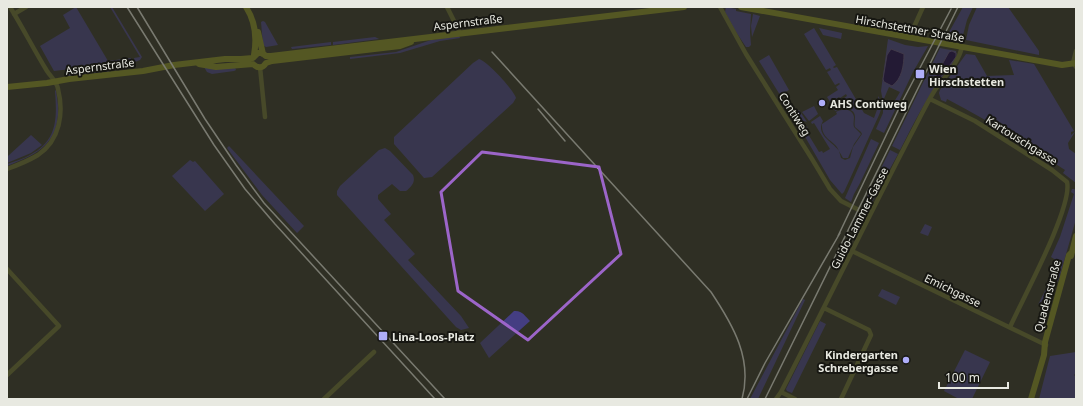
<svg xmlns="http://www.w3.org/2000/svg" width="1083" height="406" font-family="'Noto Sans',sans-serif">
<rect width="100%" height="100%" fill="#2f3024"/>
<path fill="#443e82" d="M76 7 108 61 131 58V62L54 71 40 46 70 28 63 15Z
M110 7H112L142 57 140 60 135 62 134 58 140 57Z
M726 7 736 9V11L751 14 750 32 751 45 749 47H746L736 32 725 12Z
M963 7H973L967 20 962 39 958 41 950 39 948 34Z
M977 7H1008L1039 51V55L966 40 969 25Z
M753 14 760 16 752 37 751 26Z
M263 21 265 22 278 45 266 47 263 45 261 22Z
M814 28 836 65 833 67 834 68 837 67 864 113 874 118 878 107V96C882 101 882 109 879 115L844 192 842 194 830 180 800 128 804 126 808 127 805 129 819 152 822 151 823 153 830 149 814 123 812 124 811 122 820 116 823 121C815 135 833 142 839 151 835 140 821 140 822 124L837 114 836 112C842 109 852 108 854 117 854 120 853 124 854 127L861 134 854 144 848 158H843L839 151 841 158 845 160 850 158 853 147 862 134 861 132 855 127C854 124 855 120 855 117 855 107 842 108 835 111L833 106 847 96 846 94 840 98 839 97 833 101 834 103 832 105 827 97 838 90 836 87 840 84 839 83 835 85 827 72 831 70 830 68 826 70 804 34Z
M819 28 842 33 841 39 823 35Z
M459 36 460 38 440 41 400 53 350 59V57L396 52 431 40Z
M375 37 379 39 333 45V42Z
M888 39 905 45 918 47 928 46 913 72 884 133 876 129 883 113V105L891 107 900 92 889 87 883 101 881 91Z
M331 42V45L292 49 291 47Z
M940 48 956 51C958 59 951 66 946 72 927 96 914 123 900 150L892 146Z
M966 54 975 55 987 76 1014 75 1009 60 1034 64 1074 131 1071 132V135L1075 132 1068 143 1069 149 1076 154V183L1063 173 1065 170C1026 145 988 120 947 99L946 102 941 100 939 93 940 90Z
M769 55 789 90 780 95 759 61Z
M479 59C487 61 514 90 516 98L513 103 432 177 424 178 394 144V137L473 63Z
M204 67H235L236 70 234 71 212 74 207 72Z
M111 68V71L67 76 68 72Z
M56 90C57 98 59 107 58 115 56 147 32 156 7 166V164C15 161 23 159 30 155 58 141 57 117 55 91Z
M786 98 795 113 799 110 807 122 804 121 798 125 783 100Z
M814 106 818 114 809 121 802 112Z
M31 135 42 145 31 153 7 163V155L8 156Z
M871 139 879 143 860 183 854 194 851 202 845 198Z
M229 146 304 226 297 233 262 195 227 148Z
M385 148 390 151 413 175C416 182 411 187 406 191H400L392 184 378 195V199L391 214 384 220 415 254 408 260 461 316 469 328 461 330 456 327 337 195V191L340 186 379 150Z
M890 150 898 154 872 202 871 201 867 207H862Z
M190 160 193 162 195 161 224 194 205 211 172 176Z
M1072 189H1074L1076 190V219L1059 279 1047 296 1038 305 1059 262 1051 257 1060 237 1074 194 1071 192Z
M925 224 932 227 928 236 920 233Z
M882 289 900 297 896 305 878 296Z
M803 299 805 300 758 399H750Z
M514 311C522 310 525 316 530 321L489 358 480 343Z
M820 321 826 324 792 393 787 391 786 389Z
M965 350 990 362 972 399H959L944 391Z
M1076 352V373L1074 375 1076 377V399H1039L1050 356Z"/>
<path fill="#160047" stroke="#554675" d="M891 49 904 54C904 65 902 79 892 86L884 82 883 79 887 55Z
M952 51 956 53V57L938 81H935L934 79 949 52Z"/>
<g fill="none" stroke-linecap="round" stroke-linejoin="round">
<path stroke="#64682f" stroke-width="4.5" d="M447 7 460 33
M720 7 746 54 812 159 830 189 841 201 869 215
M14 14 26 7
M909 38 923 7
M1076 51 1073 63 1076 67
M260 67 265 117
M930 99 975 121 1052 170 1067 182C1073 207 1022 300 1010 327
M7 169C18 165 28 161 38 155 60 140 64 113 58 89 57 82 51 77 47 71 34 50 23 28 10 7
M852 251 1046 345
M7 269 59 326 7 375
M824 308 869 330 871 335 841 399
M781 392 795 399
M324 399 374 352
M776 399 781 392C827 303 870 213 916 125 922 113 928 101 935 90 945 76 958 64 962 47"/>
<path stroke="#828722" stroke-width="6" d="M246 7C255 21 257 38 254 55
M741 7 1062 65 1076 63
M258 32 263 54
M199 64 216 67 253 64C258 69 263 68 266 63L272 61 400 46 411 42
M7 87 47 83 69 79 143 71 174 65 225 59H241L253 58 258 53H262L266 56H271L684 7
M1071 256 1076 236
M1031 399 1044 355 1045 342 1069 255 1072 252"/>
<path stroke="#d3d4cc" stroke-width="1.5" d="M127 7 214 145 245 189 275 224 435 399
M137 7 205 119 236 165 264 203 445 399
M492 52 711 292C733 325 753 359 742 399
M538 109 565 141
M838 236 902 102 951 9
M747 399 765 363 840 233
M765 399 958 7"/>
</g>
<path d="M0 0H1083V406H0ZM482 152 599 167 621 254 528 340 458 291 441 192Z" fill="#2f3024" fill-opacity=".55" fill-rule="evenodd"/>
<path fill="none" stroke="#9c65c9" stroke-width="3" stroke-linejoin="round" d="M482 152 599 167 621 254 528 340 458 291 441 192Z"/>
<g fill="#afaefa" stroke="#171712" stroke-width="1.5">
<rect x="915" y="69" width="10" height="10" rx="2"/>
<circle cx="822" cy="103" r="4"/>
<rect x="378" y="331" width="10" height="10" rx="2"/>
<circle cx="906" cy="360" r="4"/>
</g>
<g text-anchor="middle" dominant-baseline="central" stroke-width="4" stroke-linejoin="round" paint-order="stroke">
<g font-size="11" fill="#e8e9e1" stroke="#171712">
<text transform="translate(468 22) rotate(-7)">Aspernstraße</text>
<text transform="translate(910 28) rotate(10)">Hirschstettner Straße</text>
<text transform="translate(100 66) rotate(-7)">Aspernstraße</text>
<text transform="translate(795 114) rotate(58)">Contiweg</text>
<text transform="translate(1022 140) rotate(32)">Kartouschgasse</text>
<text transform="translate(859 218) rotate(-63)">Guido-Lammer-Gasse</text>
<text transform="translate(953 290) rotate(26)">Emichgasse</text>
<text transform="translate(1047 296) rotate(-75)">Quadenstraße</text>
</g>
<g font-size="11" font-weight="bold" fill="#e8e9e1" stroke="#171712" text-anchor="start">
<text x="929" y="68">Wien<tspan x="929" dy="13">Hirschstetten</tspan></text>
<text x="830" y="103">AHS Contiweg</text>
<text x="392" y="336">Lina-Loos-Platz</text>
<text x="898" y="354" text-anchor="end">Kindergarten<tspan x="898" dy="13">Schrebergasse</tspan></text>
</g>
</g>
<rect width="1083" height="406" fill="none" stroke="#e8e9e1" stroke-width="16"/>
<path d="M939 382v6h69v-6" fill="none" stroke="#e8e9e1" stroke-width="2"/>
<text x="945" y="382" font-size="12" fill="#e8e9e1" stroke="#171712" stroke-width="3" paint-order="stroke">100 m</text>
</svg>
